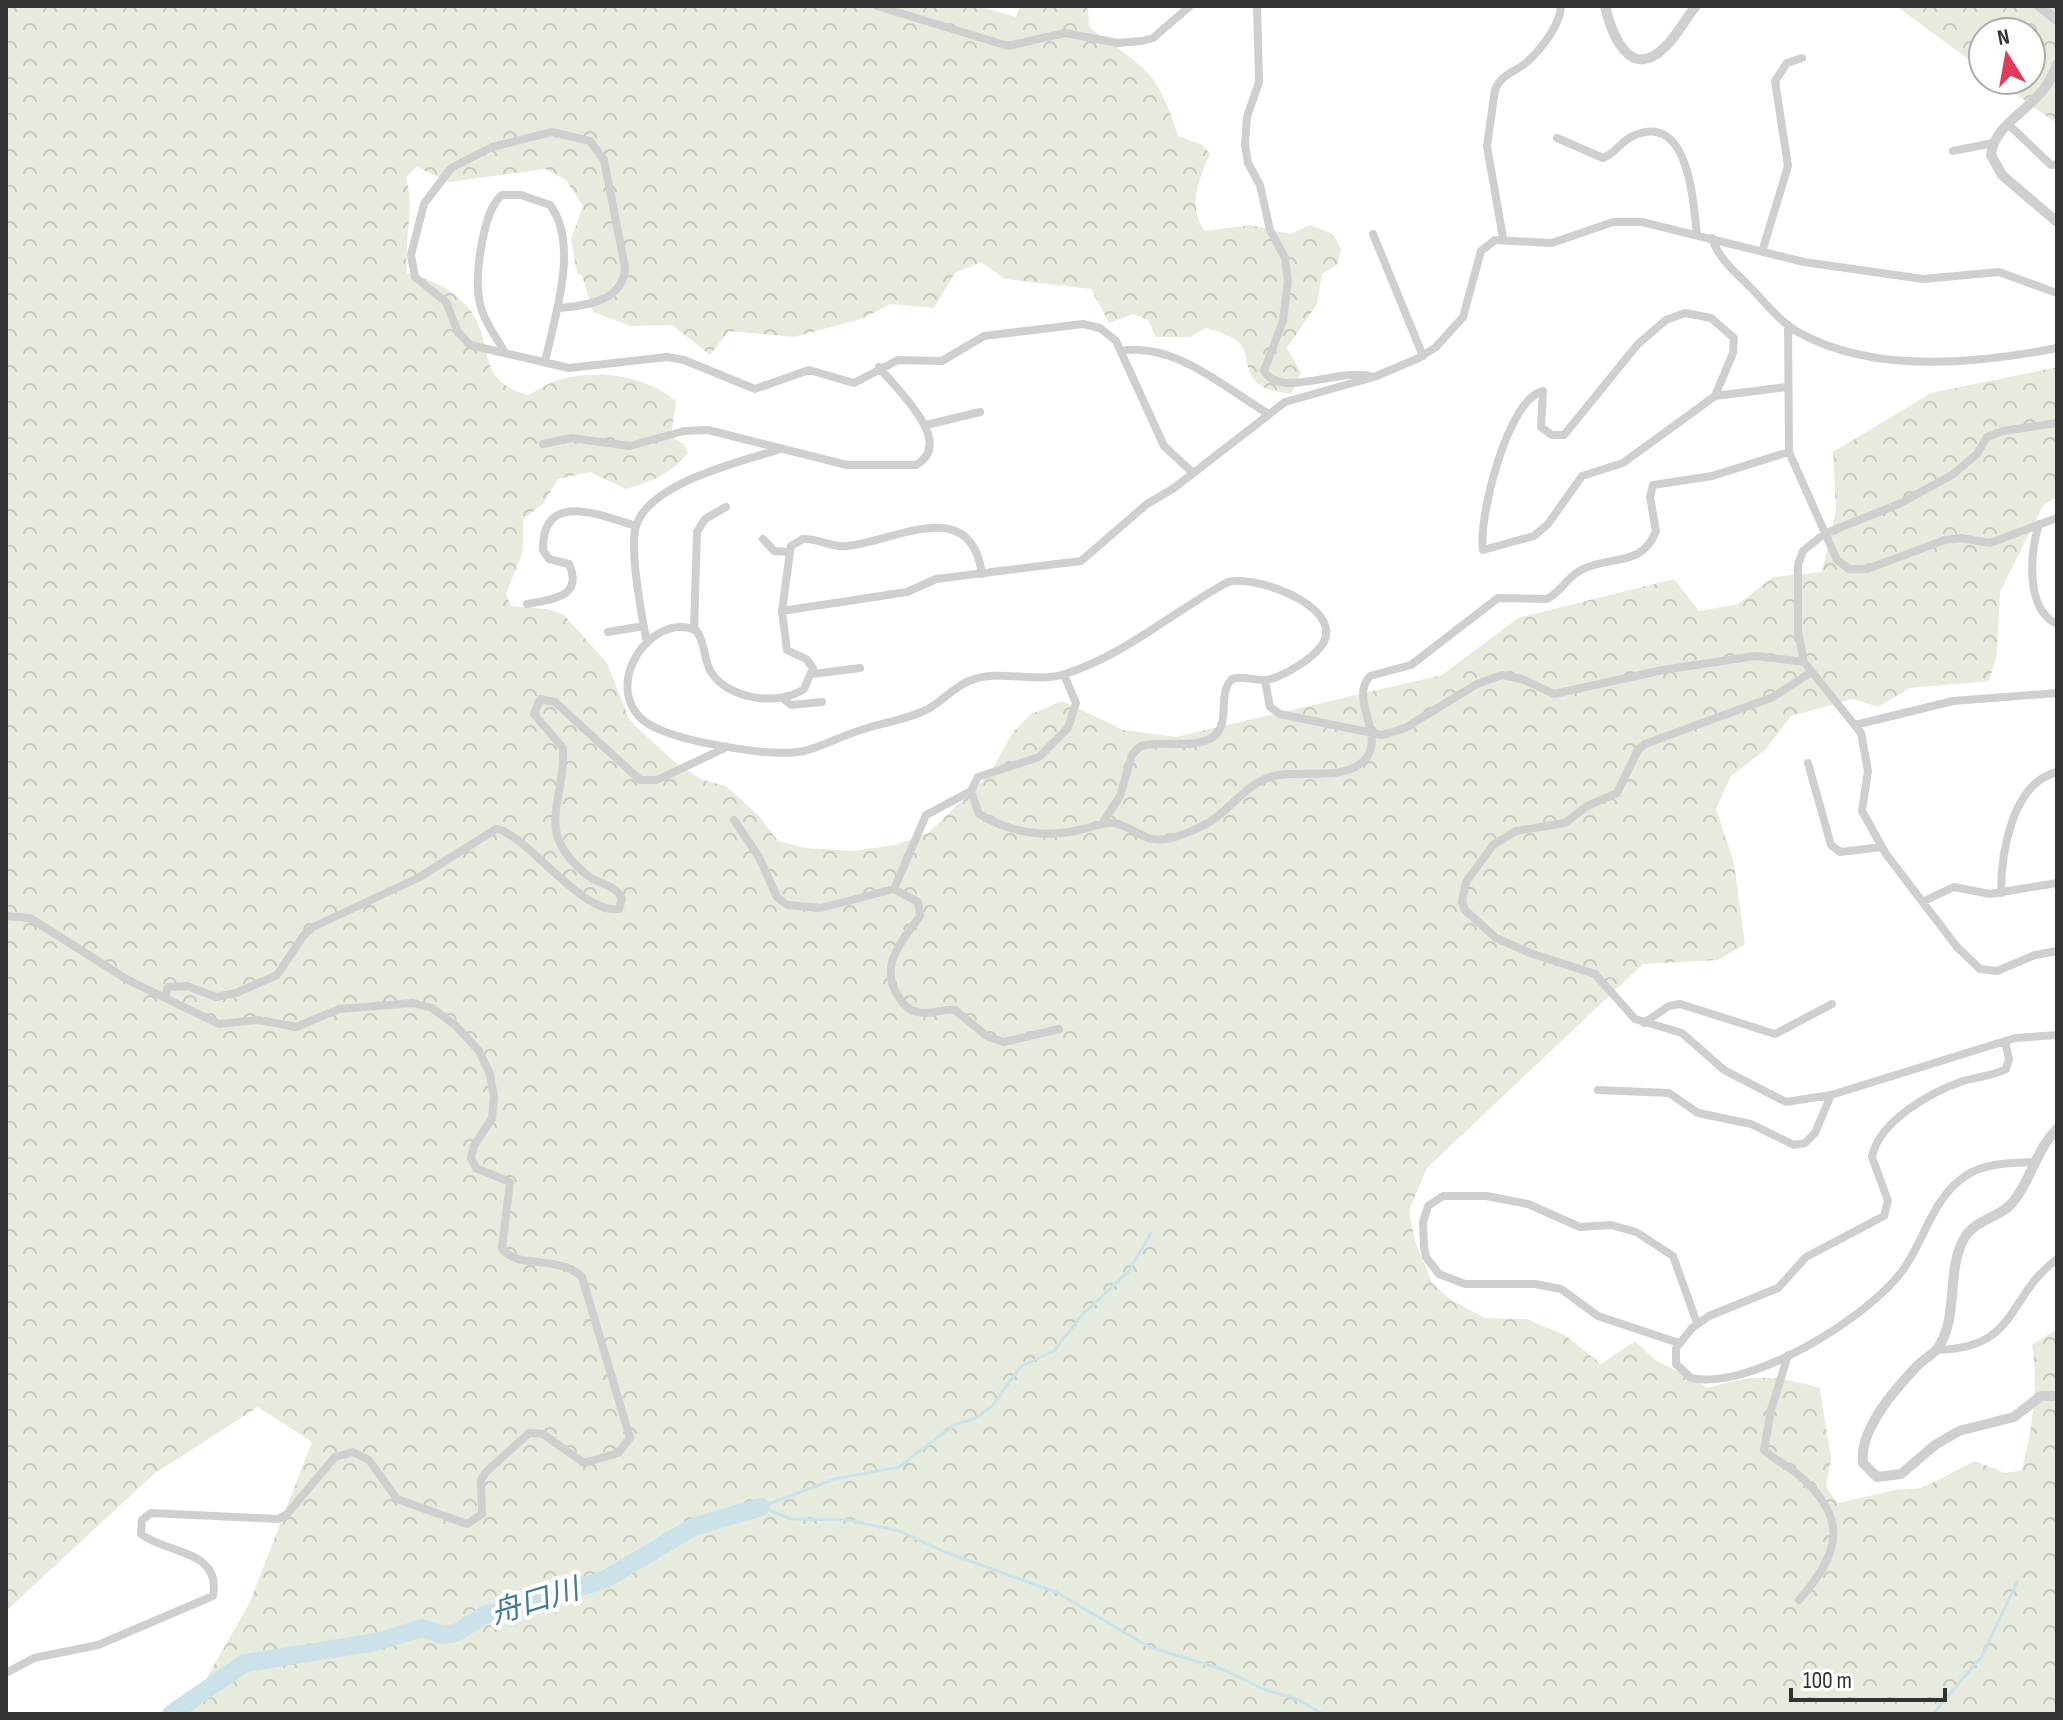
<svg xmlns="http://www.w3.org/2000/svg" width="2063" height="1720" font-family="'Sofia Sans Condensed','Noto Sans JP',sans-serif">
<defs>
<pattern id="forest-crowns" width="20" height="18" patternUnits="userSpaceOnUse" patternTransform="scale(2)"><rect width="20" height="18" fill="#e6ebdd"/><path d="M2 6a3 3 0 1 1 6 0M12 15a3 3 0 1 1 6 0" fill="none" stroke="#c6cabe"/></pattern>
</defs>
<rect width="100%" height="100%" fill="#fff"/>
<path fill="url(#forest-crowns)" d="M6 6H978L1016 17 1020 6H1088L1089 27C1142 67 1158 68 1178 136L1203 145 1210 154C1199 179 1187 207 1205 231L1251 225 1290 234 1310 225 1333 234 1341 249 1338 264 1322 274 1317 304 1287 348 1301 373 1291 394C1282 392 1267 391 1260 385 1234 363 1265 343 1206 328L1190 337H1156L1148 320 1133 314 1109 323 1091 289 1005 279 981 262 955 273 934 308 891 304 861 319 794 337 729 331 710 355 672 325 631 326 593 312 582 276 577 273 571 239 583 206 566 180 545 169 449 182 417 167 406 177C415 212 404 236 407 273 431 280 454 289 470 310 496 344 473 380 528 395 539 390 551 381 562 379 602 369 645 376 676 401 676 414 670 426 673 438L684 444 688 453C671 474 651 482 626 489L590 472 558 479 544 503 523 519V551L506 594 511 606 547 609 564 615 607 663 630 721 677 764 703 780 726 786 758 815 778 841 805 848 853 851 895 845 928 833 989 775 1013 732 1031 714 1062 701 1124 730 1176 737 1442 675 1518 618 1674 579 1699 611 1738 604 1773 577 1822 572 1836 511 1833 452 1931 393 2057 367V497L2044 504 2000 592 1997 654 1989 681 1910 688 1878 707 1853 699 1791 716 1765 750 1731 776 1716 809 1734 863 1745 944 1718 960 1643 964 1427 1168 1409 1210 1415 1241 1432 1283 1451 1300 1485 1318 1527 1319 1565 1335 1601 1364 1635 1341 1654 1359 1708 1388C1751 1374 1777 1375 1820 1388L1831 1459 1826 1487 1838 1503 1895 1490 1922 1488 1975 1461 2005 1473 2022 1470C2032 1427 2039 1390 2032 1345L2057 1329V1714H186L249 1604 312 1442 258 1407 154 1474 6 1611Z
M1896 6H2057V124L1997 80H2031V32H1983V70Z"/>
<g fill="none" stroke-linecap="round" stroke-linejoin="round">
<path stroke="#cbe2eb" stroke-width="3" d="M761 1507 791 1519 848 1520 899 1531 945 1552 1056 1592 1149 1647 1222 1669 1265 1690 1297 1699 1323 1714
M761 1507 835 1479 899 1467 954 1425 976 1418 993 1405 1020 1367 1054 1351 1081 1316 1129 1271 1151 1233
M1933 1714 1982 1656 2017 1582"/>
<path stroke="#cbe2eb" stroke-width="18" d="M171 1714 245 1663 376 1642 422 1628 443 1635 456 1633 486 1614 529 1608 545 1598 604 1580 693 1527 761 1507"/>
<path stroke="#cfcfcf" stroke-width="8" d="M877 6 1008 46 1065 33 1118 43 1142 41 1153 38 1190 6
M1257 6 1259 82 1247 117 1245 145 1248 163 1260 185 1270 230 1285 258 1288 281 1283 321 1264 371C1282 400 1341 366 1373 377
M2008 124 2051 165 2057 164
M1557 138 1603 158C1615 154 1621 141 1633 136 1689 110 1693 202 1697 234
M1953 151 1993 143
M1373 234 1423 356
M1503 238 1487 146 1495 90C1501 73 1517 72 1528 61 1542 48 1560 25 1561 6
M1712 238C1718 258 1735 272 1749 286 1764 301 1779 321 1798 332 1872 374 1977 364 2057 348
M1762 252 1788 166 1775 81 1787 63 1802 58
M558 308C586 306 624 301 625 267L604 160 590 141 552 132 492 147 451 168 424 204 411 255 415 277 446 302 458 332 470 345 569 368 667 357 684 360 755 389 809 370 854 383 898 360 942 361 984 336 1083 324 1100 328 1116 341 1164 446 1193 473
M1685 313 1711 318 1734 338 1733 353 1715 396 1623 463 1582 476 1548 524 1534 536 1483 550C1478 518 1508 398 1543 391L1541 427 1552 435H1564L1638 344 1666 320Z
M1788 325 1789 452 1837 560 1849 569H1867L1945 540 1961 538 1990 543 2057 518
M504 351C494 334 482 318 479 299 475 274 483 210 502 195H521L550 205C580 245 554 318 545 362
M1121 351C1173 341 1225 388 1267 413
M1715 396 1787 387
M2057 423 2003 431 1987 437 1977 454 1952 475 1899 504 1824 534 1803 551 1798 565V632L1804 662 1861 733 1868 771 1862 811 1886 854 1957 947 1980 969 1997 971 2035 955 2057 951
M926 425 980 412
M543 444 571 438 630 446 684 431 708 430 847 465H916C957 442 894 387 879 367
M2039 524C2030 553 2025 609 2057 624
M763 539 774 551 790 552
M982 574C971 493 894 542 847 546 832 548 818 538 803 539L791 546 790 552 782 611 787 650 806 659 813 668 804 689C779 706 728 700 711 672 703 659 706 643 696 630 645 610 594 700 656 728 685 742 773 758 804 751 824 746 841 736 861 730 882 723 904 720 924 711 941 703 952 688 969 681 1000 668 1035 684 1065 674 1127 654 1172 612 1228 582 1260 574 1358 613 1316 652 1306 662 1277 681 1262 680 1251 680 1243 675 1232 679 1218 693 1229 716 1218 732 1202 753 1161 738 1139 747L1132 755 1120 796 1102 824
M527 604C551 599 584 598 569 564L549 559 543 550C542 489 602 516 636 526
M782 611 907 592 936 579 1081 561 1147 504 1174 488 1285 402 1374 377 1419 358 1436 347 1463 317 1481 251 1495 240 1552 243 1613 222H1642L1804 262 1923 279 1999 272 2057 293
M694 630 697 532 705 519 726 507
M608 632 644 626
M647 643C642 619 629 548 636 526 650 482 742 461 781 449
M1810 673 1773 697 1645 744 1638 750 1617 793 1587 806 1565 823 1516 831 1493 845 1466 882 1462 902 1465 910 1496 938 1530 953 1595 974 1635 1019 1682 1033 1724 1070 1786 1102 1831 1095 2015 1038 2057 1035
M813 674 860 668
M1064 675 1076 703 1068 728 1039 757 978 777 971 791 979 814C1011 833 1044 838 1079 830 1090 828 1103 821 1114 823 1126 825 1137 834 1148 838 1163 843 1186 834 1200 827 1228 815 1244 783 1274 776 1302 769 1348 783 1367 757 1384 733 1349 699 1370 676L1411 665 1498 598 1547 599C1561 592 1567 577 1581 570 1609 555 1642 568 1656 531L1650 497 1653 485 1712 476 1789 452
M1265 681 1270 707 1280 714 1382 735 1405 728 1477 684 1502 675 1522 679 1554 694 1663 670 1755 656 1804 662
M784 699 791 705 822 702
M1855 725 1953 701 2057 693
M1808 763 1831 845 1840 852 1882 847
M734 820 759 857 777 897 787 905 821 908 894 889 918 902 920 916C903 940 878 965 898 996 902 1003 909 1010 917 1012 929 1016 942 1008 955 1010L988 1037 1004 1042 1059 1029
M894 889 926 815 971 791
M2001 893C2001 853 2012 783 2057 772
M1924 901 1954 887 1990 894 2057 883
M6 916 30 918 128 980 219 1024 259 1020 296 1027 339 1009 413 1003 432 1008 455 1025 479 1051 490 1074 494 1097 492 1118 474 1146 471 1158 476 1168 510 1182 502 1248C516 1270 558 1254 582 1277L630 1438 618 1453 584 1463 543 1434 529 1433 486 1472 481 1480 482 1514 467 1524 397 1499 369 1460 353 1452 335 1457 287 1514 278 1519 151 1513 142 1520 141 1534C166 1554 222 1549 213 1596L98 1645 34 1658 6 1673
M165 997 168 987 187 986 216 997 236 993 277 975 304 935 313 927 418 878 496 829C525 832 581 915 619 909L622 899C616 884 599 885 587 875 532 830 566 804 563 748L534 714 540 699 555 702 640 780H657L727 747
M1644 1023 1669 1006 1680 1004 1775 1034 1832 1004
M2005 1041 2009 1059 2006 1069C1993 1076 1977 1077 1963 1081 1931 1092 1879 1121 1872 1157L1888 1201 1884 1216 1806 1257 1778 1288 1709 1316 1692 1328 1676 1348V1364L1691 1378C1750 1391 1869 1317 1903 1270 1925 1239 1933 1196 1967 1175 1986 1163 2011 1163 2033 1162
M1598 1090 1669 1093 1698 1113 1751 1124 1794 1145 1805 1143 1815 1133 1831 1095
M1679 1343 1598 1316 1561 1289 1535 1284H1465L1439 1274 1426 1257 1424 1246 1423 1222 1428 1206 1443 1196H1486L1528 1204 1580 1227 1611 1225 1636 1232 1673 1256 1697 1323
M1936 1350C2019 1349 2005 1298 2057 1259
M1788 1355 1771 1410 1764 1450C1773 1459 1785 1464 1795 1472 1850 1517 1841 1552 1799 1600"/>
<path stroke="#cfcfcf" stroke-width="10" d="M1605 6C1612 35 1630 82 1665 47 1677 36 1685 19 1696 6
M2039 6 2057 20
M2057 64C2043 109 1995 118 1991 155L2002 175 2057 222
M2057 1129C2036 1150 2031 1180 2013 1202 2000 1218 1976 1219 1965 1237 1945 1270 1960 1318 1937 1349 1932 1355 1924 1359 1918 1365 1896 1388 1859 1429 1863 1463L1877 1477 1901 1474 1935 1445 1959 1431 2014 1417 2041 1396H2057"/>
</g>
<g text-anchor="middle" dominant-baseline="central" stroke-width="8" stroke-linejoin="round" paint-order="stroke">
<g font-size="30" font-style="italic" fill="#407c93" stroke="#fff">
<text transform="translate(535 1602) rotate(-17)">舟口川</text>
</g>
</g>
<rect width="2063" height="1720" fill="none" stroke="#323232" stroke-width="16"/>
<g transform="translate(2007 56) rotate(349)"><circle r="38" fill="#ffffff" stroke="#adadad" stroke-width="2"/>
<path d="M0-6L14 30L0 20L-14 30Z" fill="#e23a59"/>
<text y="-12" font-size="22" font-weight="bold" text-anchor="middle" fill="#323232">N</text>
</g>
<path d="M1791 1688v12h154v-12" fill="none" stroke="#323232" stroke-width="4"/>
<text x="1803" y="1688" font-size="24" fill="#323232" stroke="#ffffff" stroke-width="6" paint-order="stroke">100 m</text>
</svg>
